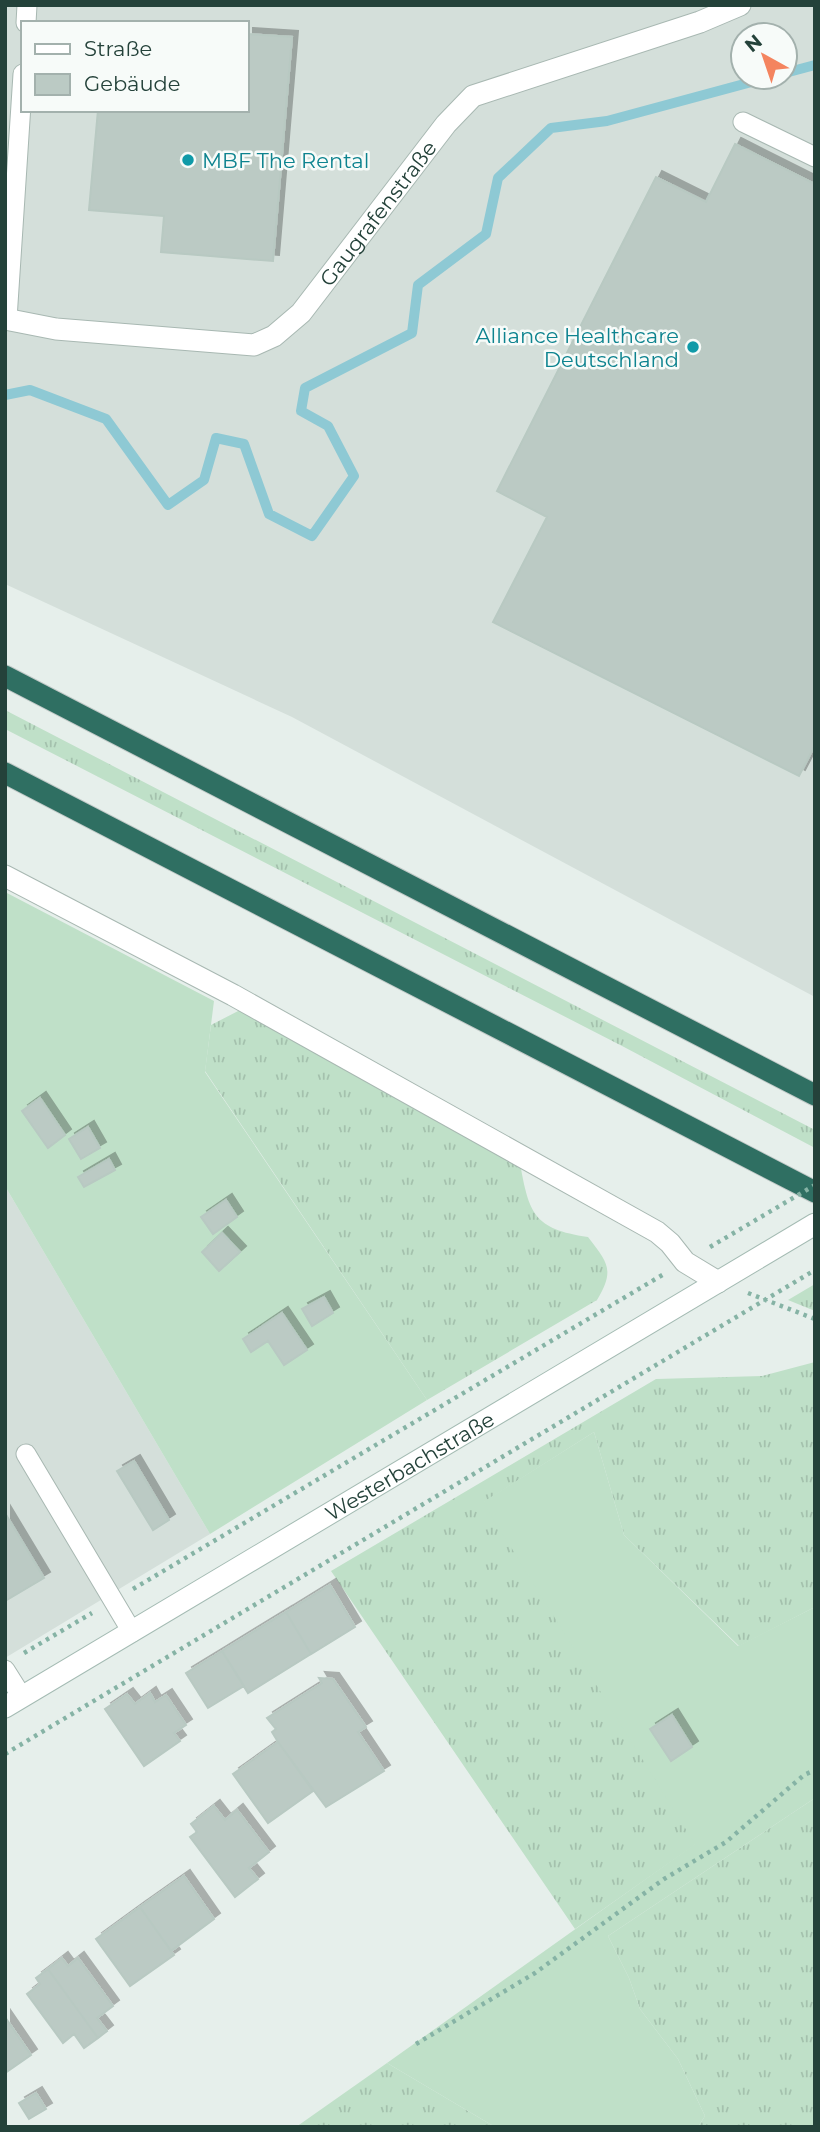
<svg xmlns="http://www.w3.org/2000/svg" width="820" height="2132" font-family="Montserrat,sans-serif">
<defs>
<pattern id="grass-tufts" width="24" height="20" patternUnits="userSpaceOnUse" patternTransform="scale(1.75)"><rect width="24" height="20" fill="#bfe0c8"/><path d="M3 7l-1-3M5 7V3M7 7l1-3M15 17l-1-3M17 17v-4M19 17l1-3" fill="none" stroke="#a4c1ad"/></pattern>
<filter id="shadow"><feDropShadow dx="6" dy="-6" stdDeviation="0" flood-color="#0004"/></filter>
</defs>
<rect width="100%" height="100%" fill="#e6efeb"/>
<path fill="#d4dfda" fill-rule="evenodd" d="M5 5H815V997L292 717 5 584ZM23 23H247V110H23ZM743 35H785V77H743Z
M5 1186 210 1534 5 1658Z"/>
<path fill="url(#grass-tufts)" d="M5 710 815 1130V1148L624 1047 5 729Z
M242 1009 520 1163C529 1214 534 1229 588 1237 608 1263 615 1270 597 1300L427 1400 205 1071 211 1025Z
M815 1284V1311L788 1300Z
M815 1362V1607L739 1646 624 1535 594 1432 484 1502 696 1844 575 1929 331 1571 656 1379 762 1376Z
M815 1798V2127H698L705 2116 678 2059 640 2009 629 1978 608 1936Z
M387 2063 495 2127H296Z"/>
<path fill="#bfe0c8" d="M5 892 214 1001 205 1072 427 1400 210 1534 5 1186Z
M594 1432 624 1535 738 1646 815 1607V1798L608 1936 629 1978 640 2009 678 2059 705 2116 698 2127H495L387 2063 695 1844 483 1502Z"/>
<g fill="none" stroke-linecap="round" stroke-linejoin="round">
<path stroke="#8ec9d4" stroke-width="10" d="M785 73 815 65
M5 395 30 390 106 419 168 505 204 480 216 438 244 444 269 514 312 536 354 476 328 426 301 411 305 388 412 333 418 285 486 234 498 178 551 128 607 121 770 77"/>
</g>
<path fill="#bbcac4" stroke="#b8c9c2" stroke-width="2" filter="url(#shadow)" d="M247 34 292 37 273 261 161 252 164 216 89 210 98 110H247Z
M735 144 815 184V745L799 776 493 622 547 517 497 491 656 177 706 202Z
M40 1098 65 1135 48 1148 22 1111Z
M88 1127 100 1148 81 1159 69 1139Z
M109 1159 115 1170 84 1187 78 1177Z
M226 1200 237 1217 213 1234 201 1217Z
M222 1233 240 1252 219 1271 202 1252Z
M324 1297 333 1313 312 1326 302 1309Z
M282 1313 307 1350 284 1365 268 1341 251 1352 243 1339Z
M134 1461 169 1520 153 1530 117 1471Z
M5 1513 44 1578 5 1601Z
M330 1585 355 1627 311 1654 286 1612Z
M286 1612 311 1654 248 1693 222 1651Z
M222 1651 244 1686 208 1708 186 1673Z
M319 1678 333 1679 366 1727 358 1732 384 1771 326 1807 278 1742 272 1732 276 1729 267 1718 322 1683Z
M150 1693 155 1702 166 1695 186 1725 174 1733 180 1741 144 1766 105 1709 127 1694 135 1704Z
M672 1715 692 1747 671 1761 650 1729Z
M278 1742 313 1791 268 1823 233 1774Z
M214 1806 225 1820 237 1810 269 1852 249 1868 258 1879 235 1897 190 1837 197 1832 191 1824Z
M184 1876 214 1919 171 1951 140 1907Z
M140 1907 174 1955 130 1986 96 1939Z
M62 1958 68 1966 78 1958 113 2006 97 2018 107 2031 98 2038 48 1969Z
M48 1969 98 2038 84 2048 74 2034 63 2043 27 1994 40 1984 36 1978Z
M5 2017 31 2055 5 2073Z
M36 2093 46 2109 29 2119 19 2103Z"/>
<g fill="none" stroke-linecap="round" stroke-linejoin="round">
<g stroke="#a8b8b2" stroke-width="21">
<path id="service" d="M26 23 27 5
M743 122 815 157
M7 319 23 74
M26 1454 132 1632
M5 1670 22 1697"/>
</g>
<g stroke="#a8b8b2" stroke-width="23">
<g id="minor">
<path id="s1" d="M5 319 56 329 254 345 274 336 301 313 446 124 473 96 700 22 740 5"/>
<path d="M5 876 233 995 657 1232 670 1243 685 1262 718 1282"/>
</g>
</g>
<g stroke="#a4bbb3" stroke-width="23">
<g id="secondary">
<path id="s2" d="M5 1707 815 1224"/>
</g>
</g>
<g stroke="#c2cac8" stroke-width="23">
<path id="motorway" d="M5 676 815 1095
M5 773 815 1192"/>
</g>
<path stroke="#86b3a5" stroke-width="4.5" stroke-dasharray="3.5 5" stroke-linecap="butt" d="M748 1293 815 1319
M133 1589 664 1274
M24 1653 92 1613
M5 1754 815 1270
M416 2044 535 1973 664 1879 726 1842 804 1775 815 1770"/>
<use href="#service" stroke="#fff" stroke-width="19"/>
<use href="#minor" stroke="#fff" stroke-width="21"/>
<use href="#secondary" stroke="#fff" stroke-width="21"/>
<use href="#motorway" stroke="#2f6f62" stroke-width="21"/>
<path stroke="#86b3a5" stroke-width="4.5" stroke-dasharray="3.5 5" stroke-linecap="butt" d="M710 1247 815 1185"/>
</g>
<g fill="#0f9aa8" stroke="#f7fbf9" stroke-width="2.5">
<circle cx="188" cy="160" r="7"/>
<circle cx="693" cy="347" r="7"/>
</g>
<g text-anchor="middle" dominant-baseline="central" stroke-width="5" stroke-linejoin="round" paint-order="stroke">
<g font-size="21" fill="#0d838f" stroke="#f7fbf9" text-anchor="start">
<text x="202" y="160">MBF The Rental</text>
<text x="679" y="335" text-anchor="end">Alliance Healthcare<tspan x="679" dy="24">Deutschland</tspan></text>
</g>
<g font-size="21" fill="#24423a" stroke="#f7fbf9">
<text stroke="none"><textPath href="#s1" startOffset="434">Gaugrafenstraße</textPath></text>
<text stroke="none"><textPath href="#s2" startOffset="471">Westerbachstraße</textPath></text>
</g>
</g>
<rect width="820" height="2132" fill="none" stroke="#24423a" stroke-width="14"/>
<rect x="21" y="21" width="228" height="91" fill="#f7fbf9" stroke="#a3b1ad" stroke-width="2"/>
<rect x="35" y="44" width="35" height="10" fill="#ffffff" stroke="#a3b1ad" stroke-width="2"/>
<text x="84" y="56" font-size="21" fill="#24423a">Straße</text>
<rect x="35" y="74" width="35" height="21" fill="#bbcac4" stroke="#a3b1ad" stroke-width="2"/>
<text x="84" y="91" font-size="21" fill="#24423a">Gebäude</text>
<g transform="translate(764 56) rotate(320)"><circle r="33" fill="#f7fbf9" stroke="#a3b1ad" stroke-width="2"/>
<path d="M0-5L12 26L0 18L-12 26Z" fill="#f4845f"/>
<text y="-10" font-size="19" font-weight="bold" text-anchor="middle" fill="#24423a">N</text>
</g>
</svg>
